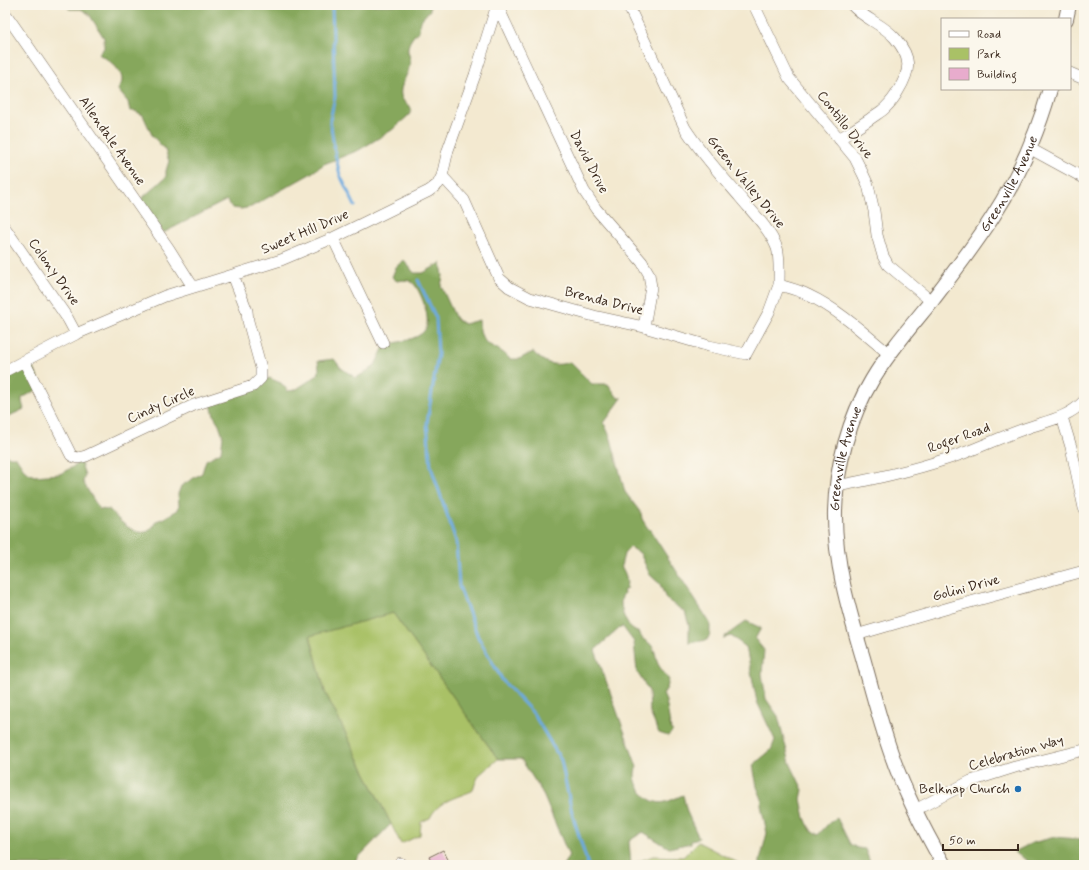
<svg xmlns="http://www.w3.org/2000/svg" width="1089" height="870" font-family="Mynerve,sans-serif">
<rect width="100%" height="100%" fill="#fbf7ec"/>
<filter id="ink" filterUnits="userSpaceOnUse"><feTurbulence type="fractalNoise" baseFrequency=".025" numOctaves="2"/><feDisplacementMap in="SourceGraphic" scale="8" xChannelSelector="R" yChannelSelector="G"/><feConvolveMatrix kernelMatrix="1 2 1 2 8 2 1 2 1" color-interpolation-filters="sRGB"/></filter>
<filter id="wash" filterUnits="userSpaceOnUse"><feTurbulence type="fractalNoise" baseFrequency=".012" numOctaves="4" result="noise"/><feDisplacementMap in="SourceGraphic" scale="16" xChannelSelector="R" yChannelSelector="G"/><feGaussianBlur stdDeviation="0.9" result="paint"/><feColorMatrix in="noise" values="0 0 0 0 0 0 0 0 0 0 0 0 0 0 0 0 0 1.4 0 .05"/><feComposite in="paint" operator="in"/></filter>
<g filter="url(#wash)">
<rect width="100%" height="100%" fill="#f3e9d0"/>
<path fill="#a9c166" stroke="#727642" d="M393 613 498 759 479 775 472 791C455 798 438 801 430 818L421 822 420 835 401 844 325 692 310 635Z
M698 842 742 865H629L653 856 683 857Z"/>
<path fill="#86a75b" stroke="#60683c" d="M67 5H430V10L420 21 419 31C413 36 407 43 408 52 409 55 411 59 410 62 409 79 389 94 411 107L409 108 412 109 409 115 392 130 359 150 324 164 310 174 251 207 241 209 232 208 227 200 163 233 141 202V199L166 177V171L169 161 165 150 152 135 143 115 135 111H130L128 102 118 90C119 88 121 84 122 81 123 70 107 58 98 54L104 48V38L89 14 81 9H69Z
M404 260 414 273H423L441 263 443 276 441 286 456 319 464 324 479 320C480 351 494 341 510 359H519L533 352C545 364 554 367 570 362L592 384H608L618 398H622L604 423 611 439 625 492 641 513 642 519 647 527 650 530 710 623V634L707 640 689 643V625L685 612 666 599 660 584 650 575 640 553 630 547 624 554 621 566C626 574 628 580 626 589L623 591 624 593C617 602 624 621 631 628 633 630 637 632 640 633 641 641 649 641 652 646 656 652 656 659 658 664 660 668 666 675 669 680L667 688 663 694 666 701 671 730 673 731 668 736 659 733 650 713 649 691 637 672 634 642 622 626 595 650 637 767C630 779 643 799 656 802 664 805 675 798 683 795L687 812 699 838 691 840V843L669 848 643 832 629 841 631 865H563L569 856 542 792 521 759H498L393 613 310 636 325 692 391 824 351 865H5V454L10 457H16L25 471 34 476 60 474 76 465 79 458 85 475 83 482 99 509 110 510C121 524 146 546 156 521L162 519 178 510 179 505 178 494 181 486 202 473 206 460 221 452 223 436 219 424 214 416 210 400 261 382 269 378 281 383 288 391 295 390 318 375 319 369 318 361 334 359 341 368 356 378 374 367 385 345C397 342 418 340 425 330 432 320 421 292 414 284 409 279 403 280 397 281L392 277 396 267Z
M31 362 42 387 22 398V402L24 409 5 418V371Z
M746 621 761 628 755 639 764 650 762 674 766 699 778 716 790 763 803 790 801 799 805 818 810 829 818 835 829 823 837 818 850 844 857 848 865 849 871 865H760V861L767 833 761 805 762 799 757 787 753 765 771 750 775 740 757 702 746 647 731 636 723 638Z
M1055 837 1077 839 1084 838V865H1034L1014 852 1032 843Z"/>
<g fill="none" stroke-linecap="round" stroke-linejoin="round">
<path stroke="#6daadf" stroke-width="3" d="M332 5 335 97 330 120 335 153 340 175 355 206
M418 280 436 318 438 354 427 423 431 467 456 541 459 586 478 637 503 681 533 713 561 760 572 813 588 865"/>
</g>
<g id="blocks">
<path fill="#e8accd" d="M443 850 451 865H433L429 857Z"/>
</g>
</g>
<g filter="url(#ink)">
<use href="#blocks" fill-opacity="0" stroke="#7b6d5c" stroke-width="1"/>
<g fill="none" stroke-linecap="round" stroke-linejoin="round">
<g stroke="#7b6d5c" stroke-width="12">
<path id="minor" d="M497 5 584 191 596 209 642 262 649 274 651 287 644 327
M628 5 685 128C701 153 720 174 739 196 752 212 769 228 777 248 780 257 779 275 779 285 789 288 799 290 808 295 838 309 865 334 890 355
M754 5 789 78 855 158 863 174 868 185 874 211 877 235 883 256 888 265 931 301
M5 13 169 249 193 287
M1070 73 1084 79
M839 139C850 132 860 126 870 119 875 115 881 112 885 108 890 103 895 97 898 91 911 70 912 58 895 38 883 24 864 19 852 5
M1029 148 1084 178
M442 176 464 200 499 278 509 287 530 298 594 316 644 327 709 346 746 354 769 312 779 285
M5 228 68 319 76 334
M333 238 383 343
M24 361 71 455C76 459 80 458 86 456L194 405 253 386 261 378V368L248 321 247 311 233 275
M5 371 76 334 130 311 165 296 281 260 333 238 429 191 438 184 442 176 448 150 475 75 497 5
M1062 417 1071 447 1084 508
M837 486C880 478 923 468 964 453 985 445 1006 435 1027 428 1047 421 1068 418 1084 401
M856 635 952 607 1084 571
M915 810 971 781 1015 767 1084 750
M400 863 401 865"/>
</g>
<g stroke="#7b6d5c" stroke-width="16">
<g id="tertiary">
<path d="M1066 19 1069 5"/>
<path id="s1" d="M944 865C924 830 904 792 891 753 880 722 872 690 863 658 849 611 834 561 835 511 836 467 849 418 872 380 889 351 913 324 934 298 954 272 974 246 992 218 1018 178 1037 135 1050 89"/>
</g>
</g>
<use href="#minor" stroke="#fff" stroke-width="11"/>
<use href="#tertiary" stroke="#fff" stroke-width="14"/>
</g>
</g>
<circle fill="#1f6fb2" stroke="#fbf7ec" stroke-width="1.5" cx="1018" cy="789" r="4"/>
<g text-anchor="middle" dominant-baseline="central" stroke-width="4" stroke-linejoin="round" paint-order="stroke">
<g font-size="14" fill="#3b2a1e" stroke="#fbf7ec">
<text transform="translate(845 125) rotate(52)">Contillo Drive</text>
<text transform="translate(112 141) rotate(55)">Allendale Avenue</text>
<text transform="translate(589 162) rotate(63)">David Drive</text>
<text transform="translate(746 182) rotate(51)">Green Valley Drive</text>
<text stroke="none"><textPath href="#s1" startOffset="751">Greenville Avenue</textPath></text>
<text transform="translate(305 232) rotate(-23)">Sweet Hill Drive</text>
<text transform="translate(54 272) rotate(55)">Colony Drive</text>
<text transform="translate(604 301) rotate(14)">Brenda Drive</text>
<text transform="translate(161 405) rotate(-24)">Cindy Circle</text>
<text transform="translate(959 438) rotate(-20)">Roger Road</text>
<text stroke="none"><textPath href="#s1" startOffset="427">Greenville Avenue</textPath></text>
<text transform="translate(966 588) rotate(-15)">Golini Drive</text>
<text transform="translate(1016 753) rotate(-16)">Celebration Way</text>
</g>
<g font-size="14" fill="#3b2a1e" stroke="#fbf7ec" text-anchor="end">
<text x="1010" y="789">Belknap Church</text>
</g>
</g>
<rect width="1089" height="870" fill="none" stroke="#fbf7ec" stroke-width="20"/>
<rect x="941" y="18" width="130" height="72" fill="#fbf7ec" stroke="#aea59a"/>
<rect x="949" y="31" width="20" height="6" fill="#ffffff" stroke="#aea59a"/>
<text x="977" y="38" font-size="12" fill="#3b2a1e">Road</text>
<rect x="949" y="48" width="20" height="12" fill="#a9c166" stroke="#aea59a"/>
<text x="977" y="58" font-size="12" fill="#3b2a1e">Park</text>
<rect x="949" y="68" width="20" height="12" fill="#e8accd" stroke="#aea59a"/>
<text x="977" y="78" font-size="12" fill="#3b2a1e">Building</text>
<path d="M943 844v6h75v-6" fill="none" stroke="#3b2a1e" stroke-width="2"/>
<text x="949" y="844" font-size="12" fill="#3b2a1e" stroke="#fbf7ec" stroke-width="3" paint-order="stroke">50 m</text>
</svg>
